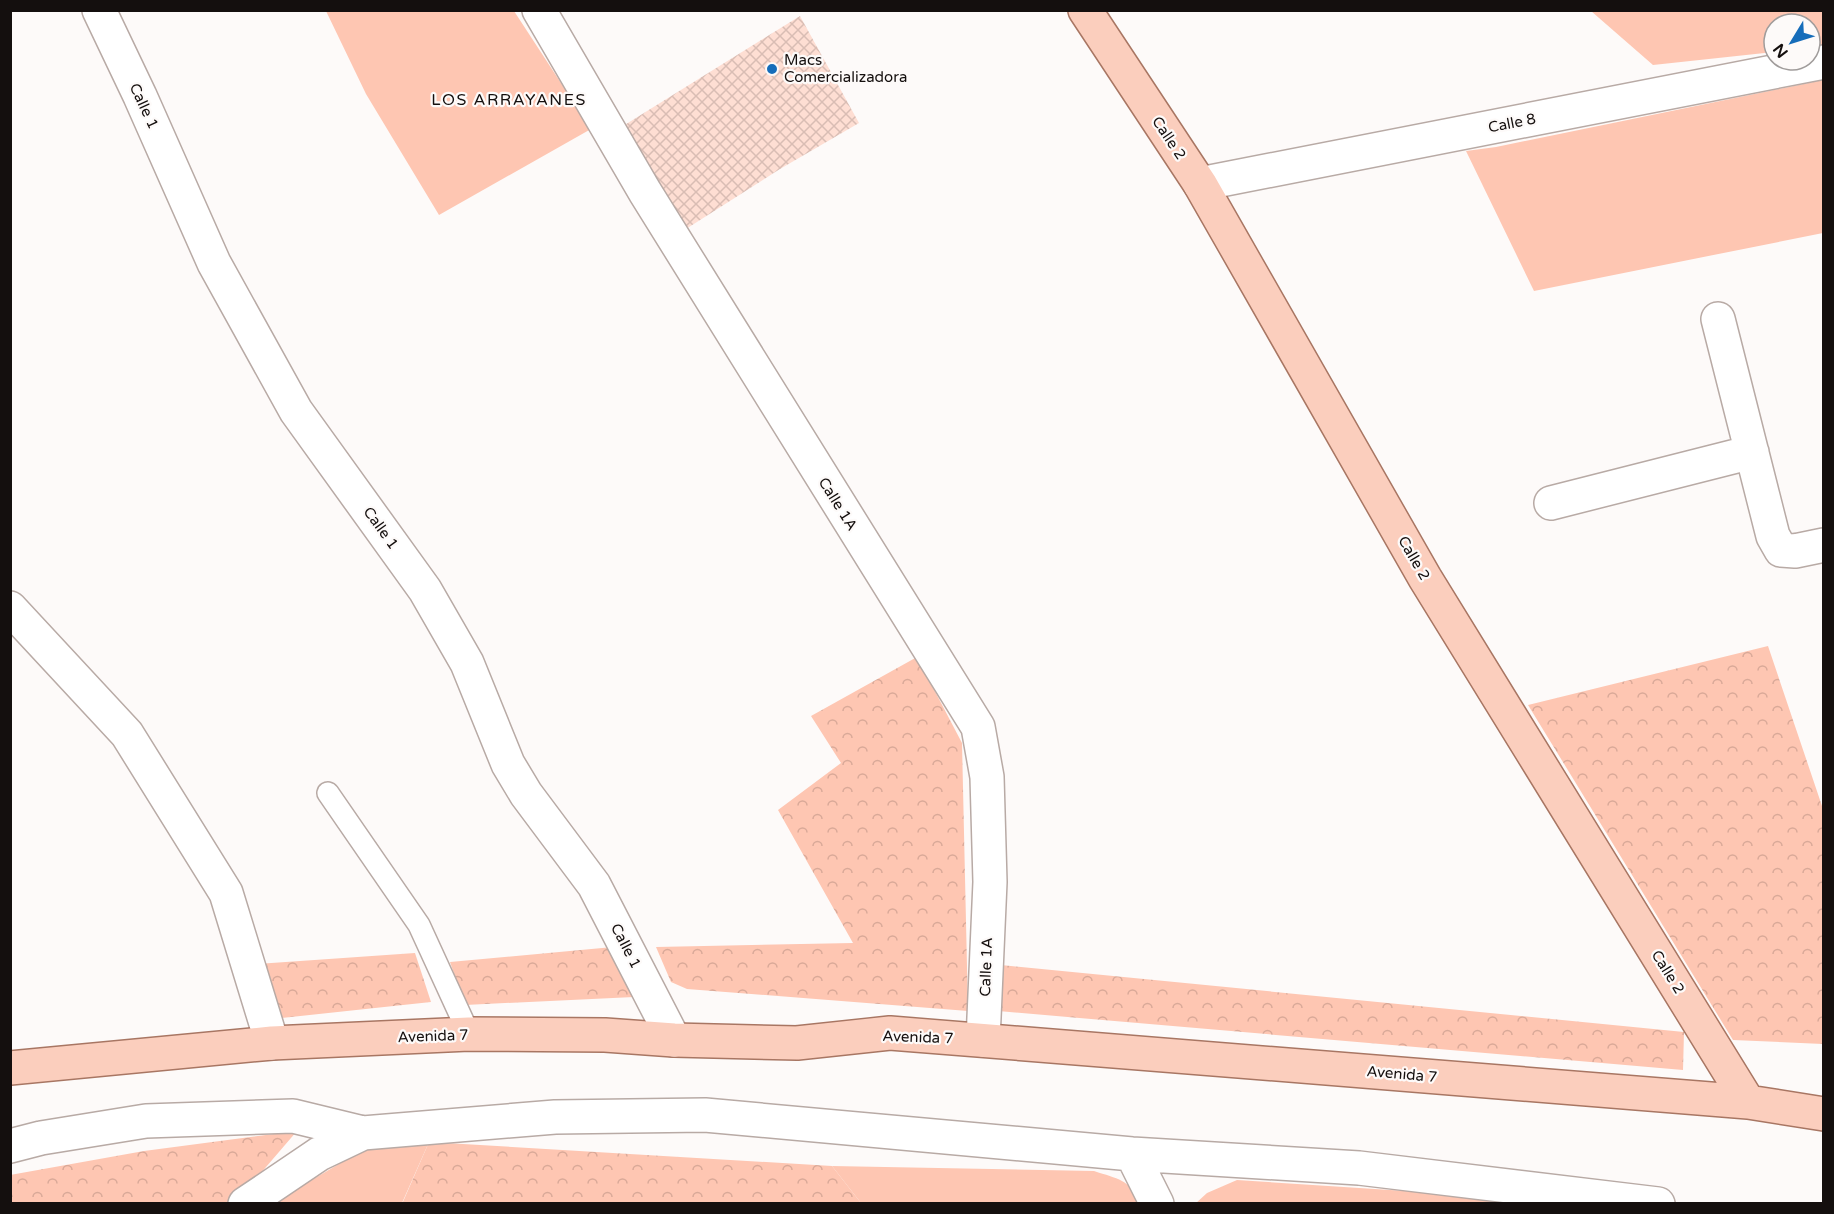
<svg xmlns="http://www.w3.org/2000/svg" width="1834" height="1214" font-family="'Varela Round',sans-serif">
<defs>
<pattern id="forest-crowns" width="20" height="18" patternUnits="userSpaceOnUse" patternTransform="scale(1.5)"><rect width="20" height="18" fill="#fec6b2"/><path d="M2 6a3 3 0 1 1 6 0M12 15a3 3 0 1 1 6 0" fill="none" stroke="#d9a998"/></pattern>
<pattern id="building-cross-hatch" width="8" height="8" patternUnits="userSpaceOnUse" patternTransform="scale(1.5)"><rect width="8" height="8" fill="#feded3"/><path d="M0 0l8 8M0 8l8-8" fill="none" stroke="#d9bdb4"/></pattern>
</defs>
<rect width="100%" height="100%" fill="#fdfaf9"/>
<path fill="#fec6b2" d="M326 11H514L591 129 439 215 366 94Z
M1591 11H1823V47L1810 48V24H1774V52L1653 65Z
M1823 80V233L1534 291 1466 151 1496 147Z
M429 1142 402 1203 271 1204 361 1151Z
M832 1166 1094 1171C1118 1179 1129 1179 1141 1203H861Z
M1237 1180 1591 1203 1195 1204 1207 1193Z"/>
<path fill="url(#forest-crowns)" d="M1768 646 1823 809V1044L1733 1040 1528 705Z
M917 657 962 743 968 1011 687 989 671 982 656 947 853 943 778 810 841 763 811 716Z
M613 947 634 997 465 1005 450 962Z
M415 953 431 1002 263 1020 257 964Z
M1001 965 1684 1032 1683 1070 998 1011Z
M297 1131 235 1203H11L10 1175 144 1151Z
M429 1142 832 1166 861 1203 402 1204Z"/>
<path fill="url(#building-cross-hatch)" d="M800 16 859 123 780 169 686 229 623 126Z"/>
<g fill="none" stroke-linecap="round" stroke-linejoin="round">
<g stroke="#b8aaa5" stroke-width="24">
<path id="lane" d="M328 793 419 925 469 1034"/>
</g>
<g stroke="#b8aaa5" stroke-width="36">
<path id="street" d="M99 10 140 96 214 263 296 411 425 590 467 663 508 764 526 794 594 885 674 1040
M539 10 645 192 978 727 987 777 990 882 983 1040
M1200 184 1824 62
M1718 319 1773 536 1781 550 1795 551 1824 545
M1551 503 1752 452
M10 608 127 734 226 893 272 1043
M10 1146 41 1138 146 1121 293 1116 363 1133 555 1117 705 1115 1132 1154 1359 1168 1658 1204
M1132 1154 1157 1204
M245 1204 319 1154 363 1133"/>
</g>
<g stroke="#a87663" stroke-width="36">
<path id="primary" d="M1085 10 1200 184 1425 578 1748 1102
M10 1068 272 1043 469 1034 605 1035 674 1040 797 1043 890 1033 1748 1102 1824 1114"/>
</g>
<use href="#lane" stroke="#fff" stroke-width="21"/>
<use href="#street" stroke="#fff" stroke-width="33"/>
<use href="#primary" stroke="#fbcebd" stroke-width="33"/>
</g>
<circle fill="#166dba" stroke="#fdfaf9" stroke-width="2" cx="772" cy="69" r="6"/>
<g text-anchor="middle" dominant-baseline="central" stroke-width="4.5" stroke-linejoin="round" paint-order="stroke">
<g font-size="15" fill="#140f0e" stroke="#fdfaf9" text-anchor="start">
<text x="784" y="60">Macs<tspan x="784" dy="17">Comercializadora</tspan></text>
</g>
<g font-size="15" fill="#140f0e" stroke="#fdfaf9">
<text transform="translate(144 106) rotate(65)">Calle 1</text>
<text transform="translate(1512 123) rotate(-11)">Calle 8</text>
<text transform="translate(1169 138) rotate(56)">Calle 2</text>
<text transform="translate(838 504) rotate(58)">Calle 1A</text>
<text transform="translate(381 528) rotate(54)">Calle 1</text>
<text transform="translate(1414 558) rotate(60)">Calle 2</text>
<text transform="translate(626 946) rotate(63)">Calle 1</text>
<text transform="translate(986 967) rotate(-88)">Calle 1A</text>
<text transform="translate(1668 972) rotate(58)">Calle 2</text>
<text transform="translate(433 1036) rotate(-2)">Avenida 7</text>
<text transform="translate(918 1037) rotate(2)">Avenida 7</text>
<text transform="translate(1402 1074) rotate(5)">Avenida 7</text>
</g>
<g font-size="16" letter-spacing="1.5" fill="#140f0e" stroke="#fdfaf9">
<text x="509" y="100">LOS ARRAYANES</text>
</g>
</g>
<rect width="1834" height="1214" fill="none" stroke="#140f0e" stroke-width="24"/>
<g transform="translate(1792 42) rotate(232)"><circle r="28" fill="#fdfaf9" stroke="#a09c9b" stroke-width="1.5"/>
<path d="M0-4.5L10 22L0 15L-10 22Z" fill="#166dba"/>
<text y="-9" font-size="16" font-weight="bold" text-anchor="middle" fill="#140f0e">N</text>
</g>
</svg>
